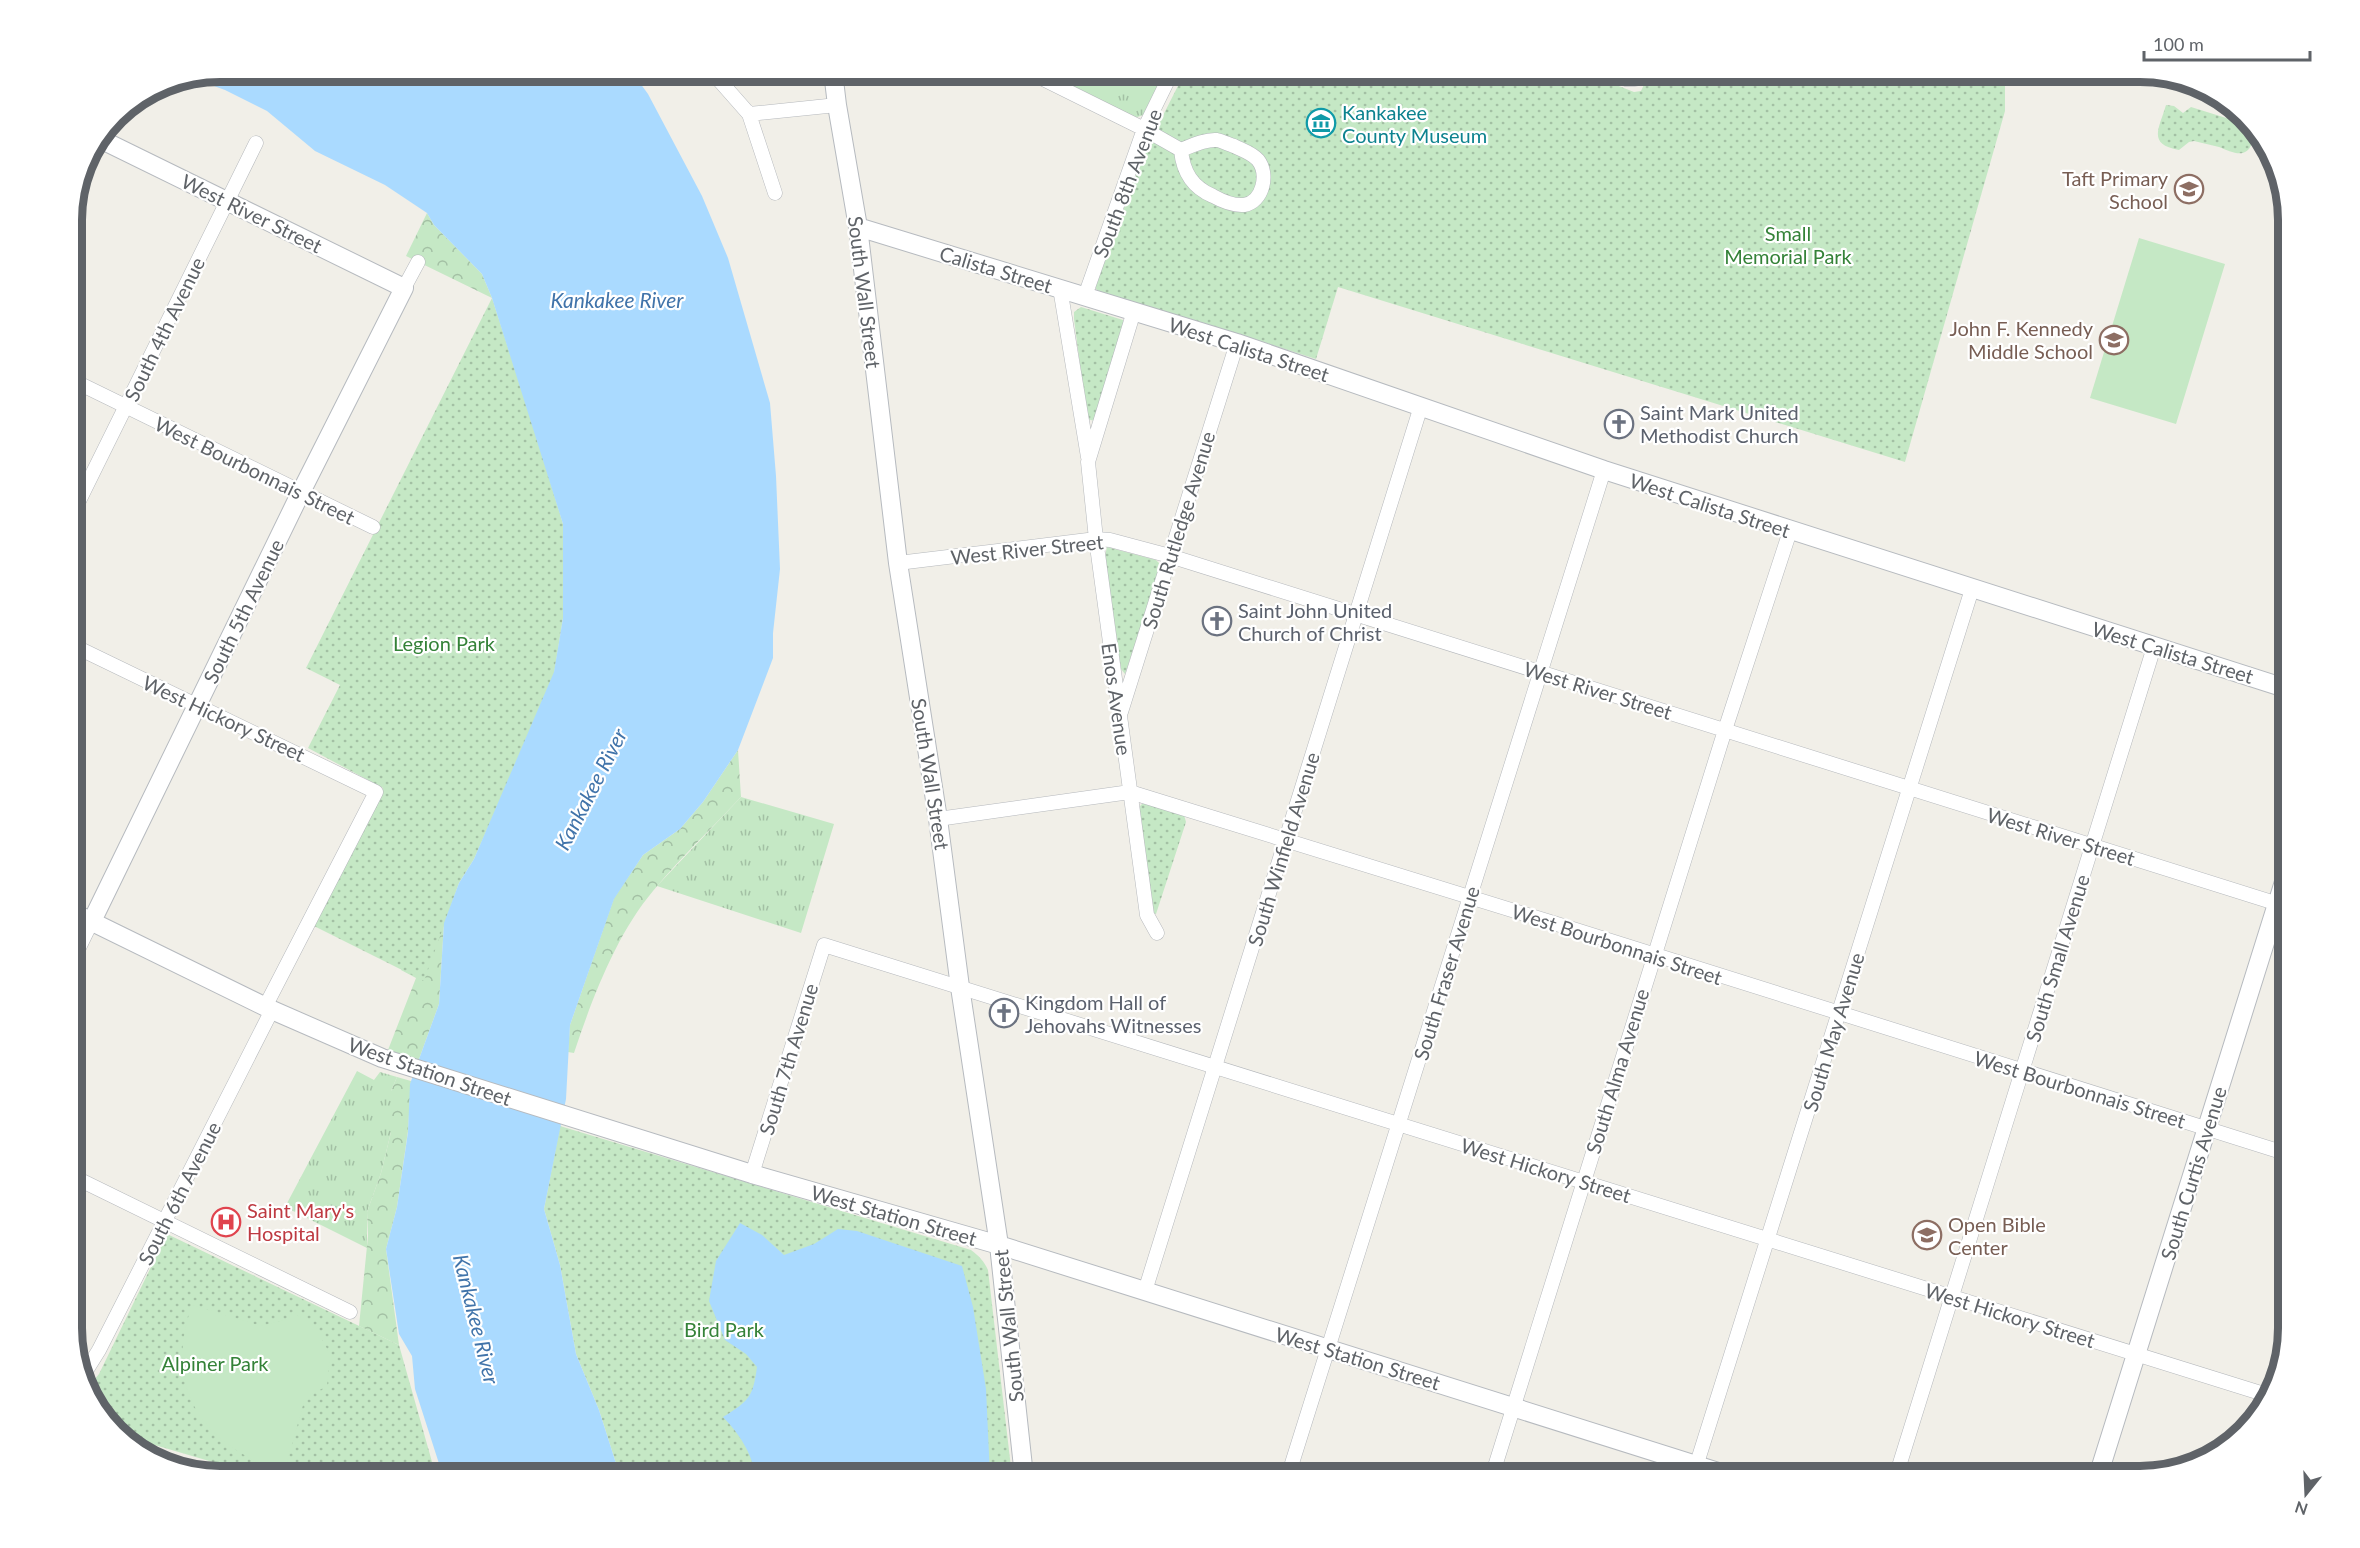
<svg xmlns="http://www.w3.org/2000/svg" width="2360" height="1548" font-family="Lato,sans-serif">
<defs>
<pattern id="grass-tufts" width="24" height="20" patternUnits="userSpaceOnUse" patternTransform="scale(1.5)"><rect width="24" height="20" fill="#c5e8c5"/><path d="M3 7l-1-3M5 7V3M7 7l1-3M15 17l-1-3M17 17v-4M19 17l1-3" fill="none" stroke="#a3c0a4"/></pattern>
<pattern id="forest-crowns" width="20" height="18" patternUnits="userSpaceOnUse" patternTransform="scale(1.5)"><rect width="20" height="18" fill="#c5e8c5"/><path d="M2 6a3 3 0 1 1 6 0M12 15a3 3 0 1 1 6 0" fill="none" stroke="#a3c0a4"/></pattern>
<pattern id="park-dots" width="8" height="8" patternUnits="userSpaceOnUse" patternTransform="scale(1.5)"><rect width="8" height="8" fill="#c5e8c5"/><path d="M2 2h.1M6 6h.1" fill="none" stroke="#a3c0a4" stroke-width="1.8" stroke-linecap="round"/></pattern>
</defs>
<rect width="100%" height="100%" fill="#f1efe8"/>
<path fill="url(#grass-tufts)" d="M1058 72H1165L1143 115 1135 118 1055 79Z
M741 797 834 824 801 933 657 886Z
M357 1071 374 1080 380 1072 397 1077 391 1091V1132L381 1173 367 1212V1248L285 1207Z"/>
<path fill="url(#forest-crowns)" d="M427 213 434 225 482 274 492 298 406 256Z
M738 750 741 797C712 828 680 858 653 891 616 935 592 999 574 1053L568 1052 570 1025 614 898 643 855 680 829 703 802Z
M456 891 444 923 439 1004 418 1062 388 1050 416 978 401 970Z
M397 1077 411 1081 408 1131 397 1207 386 1249 399 1345 359 1326 368 1236 367 1212 381 1173 391 1132V1091Z"/>
<path fill="url(#park-dots)" d="M1185 72H1583L1634 92 1641 91 1650 72H2005V111L1905 462 1338 287 1316 359 1201 322 1100 292 1096 289V283L1146 149Z
M2166 105 2174 106 2183 113 2191 107 2239 122 2241 118 2251 129 2248 131 2252 143C2246 160 2232 152 2219 147 2211 145 2202 143 2194 141L2189 142 2179 150C2147 144 2159 129 2166 105Z
M492 298 534 428 563 524V618L553 680 474 859 459 883 424 981 312 925 383 788 308 748 340 685 306 668Z
M1081 307 1123 320 1124 323 1095 421 1087 419 1074 319V312Z
M1107 547 1156 560 1162 566 1125 674 1121 669 1105 556Z
M1144 802 1184 815 1186 822 1156 914 1153 913 1152 909 1139 807Z
M560 1126 971 1250C979 1256 984 1261 988 1270L1012 1476H620L599 1410 576 1354 560 1265 544 1209Z
M167 1234 399 1345 436 1476H260L124 1436 92 1402 88 1387 99 1374Z"/>
<path fill="#c5e8c5" d="M2139 238 2225 264 2176 424 2090 398Z
M192 1305 261 1326 289 1319 292 1312 314 1325 330 1354 327 1386 305 1398 284 1473C204 1445 162 1391 192 1305Z"/>
<path fill="#aadaff" d="M221 72H632L648 94 702 196 728 258 770 403 776 476 780 569 773 633V658L738 750 703 802 680 829 643 855 614 899 570 1025 566 1099 544 1209 560 1265 576 1354 599 1410 620 1476H443L415 1389 412 1356 399 1334 386 1249 397 1207 408 1132 410 1084 439 1004 444 923 459 883 474 859 554 672 563 618V524L492 298 482 274 434 225 427 213 385 185 315 151 267 111 225 90 192 78Z
M740 1223 762 1235 784 1255 814 1244 838 1229 857 1231 962 1266 973 1307 986 1389 990 1476H755C753 1454 738 1432 723 1417 749 1401 753 1397 757 1367L746 1354 725 1340 709 1301 716 1261Z"/>
<g fill="none" stroke-linecap="round" stroke-linejoin="round">
<g stroke="#b5b8bc" stroke-width="15">
<path id="street" d="M712 72 749 114 775 193
M1029 72 1144 129 1181 150C1183 172 1192 187 1213 196 1222 201 1233 206 1244 205 1263 202 1269 174 1258 160 1252 153 1242 150 1234 146 1228 144 1222 141 1217 140 1205 139 1191 146 1181 150
M1609 72 1626 79H1635L1641 72
M749 114 837 105
M404 288 418 262
M1060 288 1088 457
M1085 296 1144 129 1172 72
M1134 311 1088 462 1096 539 1147 915 1157 933
M72 380 373 527
M72 515 256 143
M898 563 1096 539 1110 540 1170 556 2288 907
M72 645 376 792 265 1007
M1121 712 1237 343
M938 819 1130 792 1560 925 2288 1154
M72 962 92 921
M752 1174 824 945 2267 1395
M72 1176 350 1312
M1145 1291 1421 406
M84 1374 99 1350 272 1010
M1288 1476 1604 470
M1492 1476 1725 730 1790 531
M1693 1476 1972 589
M1896 1476 2154 647"/>
</g>
<g stroke="#b6babf" stroke-width="20">
<path id="secondary" d="M833 72 837 105 858 227 898 563 938 819 960 987 999 1245 1024 1476
M858 227 1237 343 1604 470 2288 689
M72 912 272 1010 382 1058 752 1174 999 1245 1731 1476
M92 921 301 492 404 288 100 139
M2098 1476 2288 869"/>
</g>
<use href="#street" stroke="#fff" stroke-width="14"/>
<use href="#secondary" stroke="#fff" stroke-width="18"/>
</g>
<defs>
<g id="museum-ring" transform="scale(1.5)"><circle r="9.5" fill="#fff" stroke="#0f9aa8" stroke-width="1.5"/><path d="M0-6L6-3V-2H-6V-3ZM-5-1h2V3h-2ZM-1-1h2V3h-2ZM3-1h2V3H3ZM-6 4H6V6H-6Z" fill="#0f9aa8"/></g>
<g id="school-ring" transform="scale(1.5)"><circle r="9.5" fill="#fff" stroke="#8d6e63" stroke-width="1.5"/><path d="M0-5L7-2L0 1L-7-2ZM-4 1L0 2.5L4 1V4Q0 6-4 4Z" fill="#8d6e63"/></g>
<g id="church-ring" transform="scale(1.5)"><circle r="9.5" fill="#fff" stroke="#6b7280" stroke-width="1.5"/><path d="M-1.2-6h2.4v3.5h3.3v2.4h-3.3V6h-2.4V-.1h-3.3v-2.4h3.3Z" fill="#6b7280"/></g>
<g id="hospital-ring" transform="scale(1.5)"><circle r="9.5" fill="#fff" stroke="#e0444e" stroke-width="1.5"/><path d="M-5-5h3v3.5h4V-5h3V5h-3V1.5h-4V5h-3Z" fill="#e0444e"/></g>
</defs>
<g fill-rule="evenodd">
<use href="#museum-ring" x="1321" y="123"/>
<use href="#school-ring" x="2189" y="189"/>
<use href="#school-ring" x="2114" y="340"/>
<use href="#church-ring" x="1619" y="424"/>
<use href="#church-ring" x="1217" y="621"/>
<use href="#church-ring" x="1004" y="1013"/>
<use href="#hospital-ring" x="226" y="1222"/>
<use href="#school-ring" x="1927" y="1235"/>
</g>
<g text-anchor="middle" dominant-baseline="central" stroke-width="4.5" stroke-linejoin="round" paint-order="stroke">
<g font-size="20" fill="#0d838f" stroke="#fff" text-anchor="start">
<text x="1342" y="112">Kankakee<tspan x="1342" dy="23">County Museum</tspan></text>
</g>
<g font-size="20" fill="#785e54" stroke="#fff" text-anchor="end">
<text x="2168" y="178">Taft Primary<tspan x="2168" dy="23">School</tspan></text>
<text x="2093" y="328">John F. Kennedy<tspan x="2093" dy="23">Middle School</tspan></text>
<text x="1948" y="1224" text-anchor="start">Open Bible<tspan x="1948" dy="23">Center</tspan></text>
</g>
<g font-size="20" fill="#5f6368" stroke="#fff">
<text transform="translate(1127 183) rotate(-69)">South 8th Avenue</text>
<text transform="translate(252 213) rotate(26)">West River Street</text>
<text transform="translate(996 269) rotate(17)">Calista Street</text>
<text transform="translate(865 292) rotate(83)">South Wall Street</text>
<text transform="translate(164 329) rotate(-64)">South 4th Avenue</text>
<text transform="translate(1249 349) rotate(18)">West Calista Street</text>
<text transform="translate(255 470) rotate(26)">West Bourbonnais Street</text>
<text transform="translate(1710 505) rotate(18)">West Calista Street</text>
<text transform="translate(1178 530) rotate(-73)">South Rutledge Avenue</text>
<text transform="translate(1027 549) rotate(-6)">West River Street</text>
<text transform="translate(243 611) rotate(-64)">South 5th Avenue</text>
<text transform="translate(2173 652) rotate(17)">West Calista Street</text>
<text transform="translate(1598 690) rotate(17)">West River Street</text>
<text transform="translate(1117 699) rotate(82)">Enos Avenue</text>
<text transform="translate(224 718) rotate(25)">West Hickory Street</text>
<text transform="translate(931 774) rotate(81)">South Wall Street</text>
<text transform="translate(2061 836) rotate(17)">West River Street</text>
<text transform="translate(1283 849) rotate(-73)">South Winfield Avenue</text>
<text transform="translate(1617 944) rotate(18)">West Bourbonnais Street</text>
<text transform="translate(2057 958) rotate(-73)">South Small Avenue</text>
<text transform="translate(1446 973) rotate(-73)">South Fraser Avenue</text>
<text transform="translate(1833 1032) rotate(-73)">South May Avenue</text>
<text transform="translate(788 1059) rotate(-73)">South 7th Avenue</text>
<text transform="translate(430 1071) rotate(19)">West Station Street</text>
<text transform="translate(1617 1071) rotate(-73)">South Alma Avenue</text>
<text transform="translate(2080 1089) rotate(17)">West Bourbonnais Street</text>
<text transform="translate(1546 1170) rotate(17)">West Hickory Street</text>
<text transform="translate(2193 1173) rotate(-73)">South Curtis Avenue</text>
<text transform="translate(179 1193) rotate(-63)">South 6th Avenue</text>
<text transform="translate(894 1215) rotate(16)">West Station Street</text>
<text transform="translate(2010 1315) rotate(17)">West Hickory Street</text>
<text transform="translate(1008 1326) rotate(-96)">South Wall Street</text>
<text transform="translate(1358 1358) rotate(17)">West Station Street</text>
</g>
<g font-size="20" fill="#348238" stroke="#fff">
<text x="1788" y="233">Small<tspan x="1788" dy="23">Memorial Park</tspan></text>
<text x="444" y="643">Legion Park</text>
<text x="724" y="1329">Bird Park</text>
<text x="215" y="1363">Alpiner Park</text>
</g>
<g font-size="20" fill="#5b616d" stroke="#fff" text-anchor="start">
<text x="1640" y="412">Saint Mark United<tspan x="1640" dy="23">Methodist Church</tspan></text>
<text x="1238" y="610">Saint John United<tspan x="1238" dy="23">Church of Christ</tspan></text>
<text x="1025" y="1002">Kingdom Hall of<tspan x="1025" dy="23">Jehovahs Witnesses</tspan></text>
</g>
<g font-size="20" fill="#be3a42" stroke="#fff" text-anchor="start">
<text x="247" y="1210">Saint Mary's<tspan x="247" dy="23">Hospital</tspan></text>
</g>
<g font-size="21" font-style="italic" fill="#4174aa" stroke="#fff">
<text x="617" y="299">Kankakee River</text>
<text transform="translate(590 789) rotate(-63)">Kankakee River</text>
<text transform="translate(477 1319) rotate(76)">Kankakee River</text>
</g>
</g>
<path d="M0 0H2360V1548H0ZM220 82H2140A138 138 0 0 1 2278 220V1328A138 138 0 0 1 2140 1466H220A138 138 0 0 1 82 1328V220A138 138 0 0 1 220 82Z" fill="#fff" fill-rule="evenodd"/>
<path fill="none" stroke="#5f6368" stroke-width="8" d="M220 82H2140A138 138 0 0 1 2278 220V1328A138 138 0 0 1 2140 1466H220A138 138 0 0 1 82 1328V220A138 138 0 0 1 220 82Z"/>
<g transform="translate(2306 1494) rotate(198)" stroke="#ffffff" stroke-width="4.5" paint-order="stroke">
<path d="M0-4.5L10 22L0 15L-10 22Z" fill="#5f6368"/>
<text y="-9" font-size="16" font-weight="bold" text-anchor="middle" fill="#5f6368">N</text>
</g>
<path d="M2144 51v9h166v-9" fill="none" stroke="#5f6368" stroke-width="3"/>
<text x="2153" y="51" font-size="18" fill="#5f6368" stroke="#ffffff" stroke-width="4.5" paint-order="stroke">100 m</text>
</svg>
